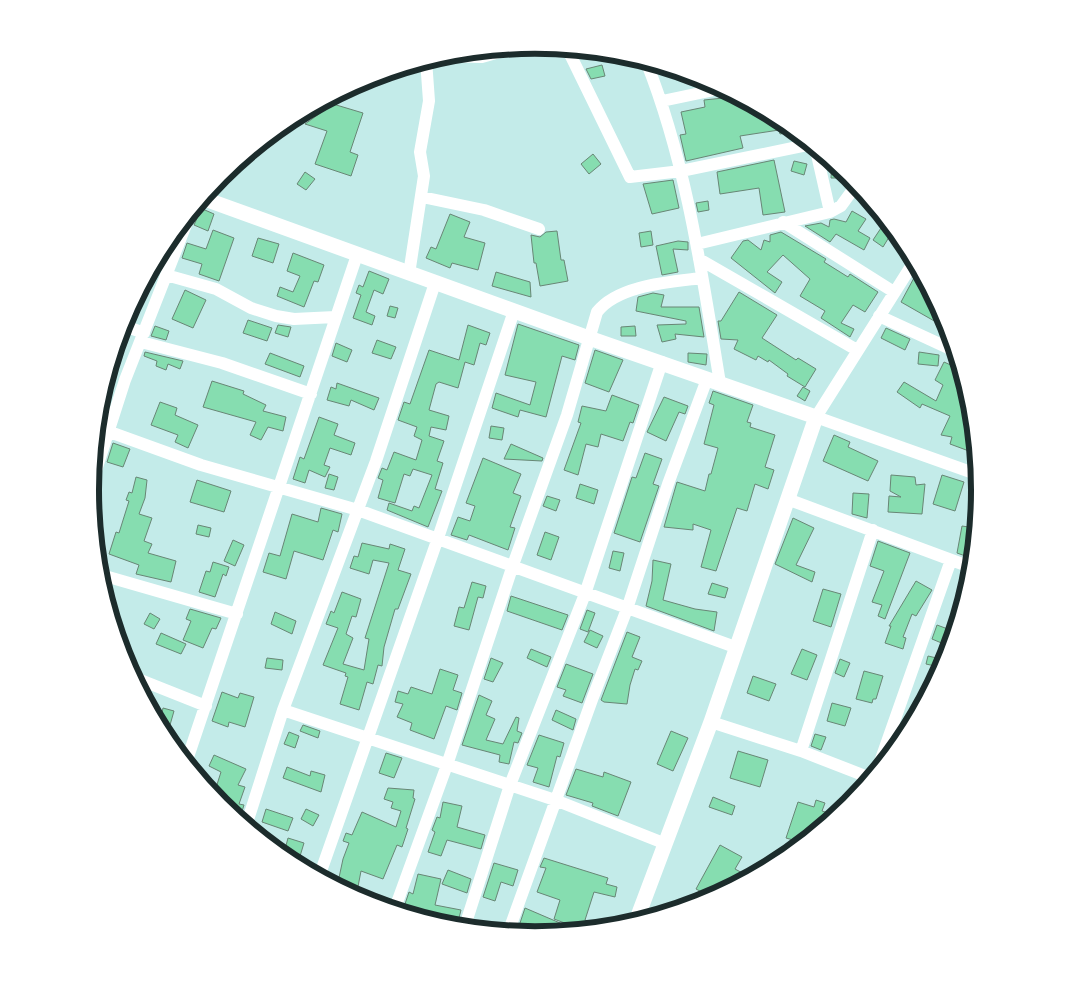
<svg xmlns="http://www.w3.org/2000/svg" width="1071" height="981" font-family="Inter,sans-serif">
<rect width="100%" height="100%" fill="#c3ebe9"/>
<path fill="#86ddb0" stroke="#688675" d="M602 65 605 76 591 79 586 69Z
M733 97V101L744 99 783 120 796 131 780 134 779 130 740 136 743 148 686 161 680 135 686 134 681 112 705 107 704 100Z
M333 104 363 113 350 152 358 155 351 176 315 164 327 131 305 124Z
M593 154 601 164 589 174 581 164Z
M774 160 785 212 763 215 759 188 720 194 717 172Z
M832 160 851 176 852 178H831Z
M794 161 807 164 804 175 791 171Z
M305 172 315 179 306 190 297 184Z
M673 180 679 208 652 214 643 184Z
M708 201 709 210 698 212 696 203Z
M198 207 214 214 208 231 194 225 199 214Z
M852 211 866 219 858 231 870 238 864 250 836 234 830 242 805 226 821 223 829 227 830 220 834 219 846 222Z
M450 214 470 222 464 237 485 243 478 270 452 263 450 268 426 258 431 247 436 249Z
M887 219 894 229 883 247 873 240Z
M213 230 234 238 219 281 199 274 202 264 182 258 187 243 206 249Z
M557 231 561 260H564L568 281 540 286 536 263H534L531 235 540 237 546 232Z
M651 231 653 245 641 247 639 233Z
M781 232 826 259 824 262 848 277 850 274 878 292 865 312 853 305 841 323 854 329 850 337 821 318 825 311 800 296 810 279 783 255 767 272 782 282 775 293 731 258 743 241 748 240 761 250 764 240 770 242V235Z
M258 238 279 244 273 263 252 256Z
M678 241 688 242V250L673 249 678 272 662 275 656 246Z
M293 253 324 265 318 282 314 281 304 307 277 296 280 287 293 292 300 276 287 271Z
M369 271 389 279 383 294 374 290 366 312 375 316 372 325 353 318 361 295 356 293 359 285 363 287Z
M496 272 530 282 531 297 492 286Z
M915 276 926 281 950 330 901 302Z
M185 290 206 300 193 328 172 319Z
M739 292 777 315 762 338 796 360 798 358 816 369 805 387 787 376 788 374 769 360 768 362 758 356 756 360 734 349 738 340 721 339 718 321H721Z
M653 293 664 295 661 307H699L704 337 675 334 676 339 662 342 657 325 686 324V321L636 311 638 297Z
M390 306 398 308 395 318 387 316Z
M248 320 272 328 267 341 243 333Z
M518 324 579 345 575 360 562 356 546 417 520 410 518 417 492 408 496 393 530 405 536 382 505 375Z
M278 325 291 327 288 337 275 333Z
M468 325 490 333 486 345 480 343 474 365 465 362 458 388 439 382 436 384 429 410 449 416 446 430 431 427 429 436 444 441 437 461 443 463 435 489 442 491 428 527 387 510 389 503 412 511 414 506 419 508 432 475 413 469 410 476 404 474 395 503 378 498 383 480 378 478 382 468 387 470 394 452 416 460 422 440 414 436 417 427 398 420 404 402 410 404 429 350 459 360Z
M155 326 169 331 166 340 151 336Z
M635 326 636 336H621V327Z
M886 328 910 339 905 350 881 338Z
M377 340 396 347 391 359 372 353Z
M336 343 352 350 347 362 332 356Z
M595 350 623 360 609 392 585 383Z
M145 352 183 361 180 369 168 364 166 370 156 366 157 361 144 356Z
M919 352 939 355 938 366 918 364Z
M270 353 304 366 300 377 265 364Z
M688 353 707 354 706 365 688 362Z
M944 362 962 370 972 404 976 442 973 441 969 451 950 444 952 437 941 435 950 416 922 404 920 408 897 392 904 382 936 401 943 385 935 380Z
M212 381 244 391 243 394 266 405 263 411 286 417 283 431 268 427 261 440 250 435 256 422 203 407Z
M337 383 379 398 374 410 351 400 349 406 327 400 331 387 336 389Z
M803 387 810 391 805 401 797 396Z
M713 391 753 405 747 422 751 423 750 427 775 435 765 467 774 470 768 489 755 484 747 511 737 508 716 571 701 567 711 530 693 524V530L664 527 677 482 705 491 709 474H711L718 448 704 444 714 405 709 403Z
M612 395 639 405 633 423 630 422 623 441 601 434 598 447 586 444 578 475 564 470 581 423 578 422 582 406 606 411Z
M664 397 688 406 685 414 679 412 666 441 647 432Z
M160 402 177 408 175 415 198 425 188 448 175 442 178 435 151 425Z
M319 417 338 424 334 435 355 443 351 455 330 448 324 465 330 467 325 477 309 470 305 483 293 479 300 457 304 459Z
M491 426 504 428 502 440 489 438Z
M834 435 850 442 848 447 878 461 868 481 823 461Z
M113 443 130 449 123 467 107 462Z
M511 444 543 458 542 461 504 459Z
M645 453 662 459 653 484 659 486 640 542 614 533 632 477 636 478Z
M483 458 521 474 513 493 521 496 510 527 515 528 508 550 469 535 467 540 451 535 458 517 470 521 475 506 466 503Z
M329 474 338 477 334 490 325 488Z
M891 475 915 477 916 485 925 484 922 514 888 512 889 496 901 497 890 491Z
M942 475 964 482 955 511 933 504Z
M136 477 147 480 145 498 139 514 152 518 144 541 152 544 148 553 176 561 171 582 136 574 139 565 109 554 116 532 119 533 129 501 126 500 129 492 132 493Z
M197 480 231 491 224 512 190 502Z
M580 484 598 490 594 504 576 498Z
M853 493 869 494 867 518 852 514Z
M547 496 560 500 556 511 543 506Z
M321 508 342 514 338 532 333 530 323 560 294 551 286 579 263 572 269 553 280 556 292 514 318 522Z
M793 518 814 528 796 565 815 572 812 582 775 564Z
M198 525 211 528 209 537 196 534Z
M962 526 975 528 971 558 957 553Z
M545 532 559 537 551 560 537 555Z
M233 540 244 545 235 566 224 561Z
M878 541 910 553 885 619 878 616 882 605 872 602 884 571 870 566Z
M362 543 389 549 390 544 405 549 398 570 411 574 398 609H395L384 647 382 666 378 665 373 684 367 682 359 710 340 704 348 677 345 676 346 673 323 665 338 628 326 624 331 611 334 613 342 592 361 599 356 617 352 616 346 634 353 638 343 664 364 670 369 639 365 638 389 563 373 560 369 574 350 568 354 556 358 557Z
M613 551 624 553 620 571 609 568Z
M653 560 671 564 663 600 695 609 717 612 714 631 646 606 652 581Z
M213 562 229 567 226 576 223 574 215 597 199 592 206 571 210 572Z
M916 581 932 590 916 616 912 614 903 637 906 638 903 649 885 643 891 626H889Z
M472 582 486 586 483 598 478 597 469 630 454 626 459 607 464 608Z
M712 583 728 588 725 598 708 594Z
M823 589 841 594 831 627 813 621Z
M511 596 568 615 562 630 507 611Z
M190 609 221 618 216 629 212 628 203 648 183 640 191 621 186 619Z
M587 610 595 613 588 632 580 629Z
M275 612 296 621 292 634 271 624Z
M150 613 160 619 154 629 144 624Z
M937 625 956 632 951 647 932 639Z
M590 630 603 636 597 648 584 642Z
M627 632 640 637 632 657 642 661 638 670 635 669 630 685 627 704 604 702 601 700Z
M161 633 186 644 181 654 156 644Z
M531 649 551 657 547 667 527 658Z
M802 649 817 655 807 680 791 674Z
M928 656 941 659 939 667 926 664Z
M267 658 283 660 282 670 265 668Z
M491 658 503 663 493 682 484 679Z
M840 659 850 663 844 677 835 673Z
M566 664 593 674 582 703 563 696 566 690 557 687Z
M440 669 458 675 453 690 462 693 457 710 446 706 434 739 410 730 412 723 397 717 403 704 395 702 398 691 408 694 411 687 432 694Z
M864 671 883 676 876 699H873L872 703 856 699Z
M753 676 776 684 769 701 747 693Z
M222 692 238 698 240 693 254 697 245 727 229 722 228 727 212 721Z
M479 695 492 701 486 715 495 719 486 740 503 744 516 717 519 718 517 731 522 733 518 743 514 742 509 764 499 762 500 755 462 745Z
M832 703 851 708 845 726 827 721Z
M163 708 174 711 166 739 159 726Z
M556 710 576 719 573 730 552 720Z
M303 725 320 731 318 738 300 731Z
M671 731 688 738 673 771 657 764Z
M289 732 299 736 295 748 284 744Z
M815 734 826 737 821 750 811 746Z
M539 735 564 743 560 757 557 756 549 787 533 782 538 768 527 765Z
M738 751 768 760 760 787 730 778Z
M386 753 402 758 394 778 379 773Z
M214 755 246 769 238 785 245 787 239 804 244 805 239 821 213 797 221 772 209 766Z
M287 767 310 776 311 771 325 775 321 792 283 778Z
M576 769 603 777 604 772 631 782 618 816 592 806 593 803 566 795Z
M388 788 414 790 413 798 415 799 406 828 408 829 402 847 397 845 383 879 361 871 356 897 337 887 343 859 349 843 343 841 346 833 352 835 362 812 396 827 401 811 391 808 393 802 384 799Z
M713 797 735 806 732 815 709 807Z
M816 800 825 803 822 811 838 816 804 843 786 838 798 802 814 807Z
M443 802 462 806 457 827 485 835 481 849 447 840 441 856 428 852 435 832 432 830 437 817 440 818Z
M266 809 293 818 288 831 262 822Z
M306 809 319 815 313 826 301 819Z
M288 838 304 843 297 866 283 857Z
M720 845 742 857 735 869 748 876 745 881 713 898 696 889Z
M544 858 608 878 606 884 617 887 615 897 594 892 585 920 609 929 586 931 554 919 560 900 537 892 546 868 540 867Z
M494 863 518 870 513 886 501 882 495 901 483 897Z
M448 870 471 879 467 893 442 884Z
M418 874 441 879 435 905 461 910 458 922 428 917 427 921 412 916 414 911 404 907 409 892 413 894Z
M525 908 560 923 557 934 521 935 523 931 518 929Z"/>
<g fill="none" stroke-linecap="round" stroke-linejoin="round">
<path stroke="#fff" stroke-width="12" d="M567 48 630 177 681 171 812 144
M441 56 482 57 517 47
M646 61C687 164 702 274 720 383
M662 101 724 88
M815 146 830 212
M422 197 484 210 539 229
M783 222 894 292
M697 244 830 212 841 206 857 184
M699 259 857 350
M915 260 816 417 979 475
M409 274 424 176 420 152 429 101 426 60
M166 275 216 289 251 308 276 316 294 319 335 317
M879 316 957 352
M122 325 144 333
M141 342 222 363 311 394
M96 427 201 465 358 510 735 647
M90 489 125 380 191 212
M787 499 973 568
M98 574 237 614
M133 677 206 706
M283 710 555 800 666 844
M711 722 801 751 873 779
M801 751 873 530
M186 763 357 255
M875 776 951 560
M246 826 283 710 376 461 435 283
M319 877 438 538 514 311
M394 911 447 765 513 565 567 415 597 312C618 285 670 282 702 278
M464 929 510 785 585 594 662 362
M508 933 593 697 627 609 668 484 707 379"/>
<path stroke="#fff" stroke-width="15" d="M202 198 589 338 816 417 711 722 635 924"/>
</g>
<path d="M0 0H1071V981H0ZM99 490a436 436 0 1 1 872 0a436 436 0 1 1-872 0Z" fill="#fff" fill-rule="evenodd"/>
<path fill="none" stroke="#1c2c2c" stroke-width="6" d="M99 490a436 436 0 1 1 872 0a436 436 0 1 1-872 0Z"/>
</svg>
